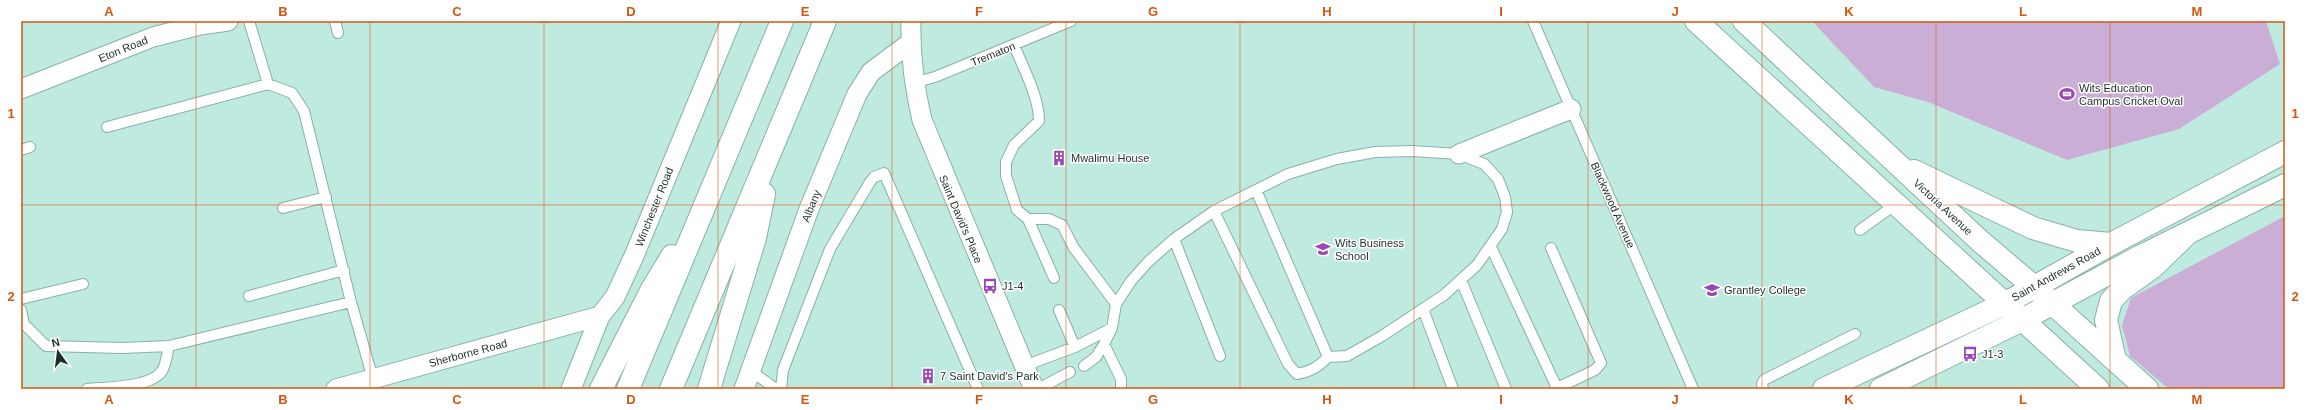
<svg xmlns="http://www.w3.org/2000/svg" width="2306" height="410" font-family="Helvetica,sans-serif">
<rect width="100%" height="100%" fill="#bfeadf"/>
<path fill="#caaed5" d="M1812 21H2266L2280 64 2179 129 2067 160 1928 102 1874 87Z
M2285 216V389H2169L2130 356 2122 325 2131 298Z"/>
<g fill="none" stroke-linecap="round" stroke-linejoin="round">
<g stroke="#88b1a7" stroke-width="12">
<path id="lane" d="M249 21 268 84
M335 21 338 33
M1533 21 1693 389
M1014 45C1023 68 1039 96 1039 121L1014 145 1006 162V176L1017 210 1028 219 1054 278
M913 83 935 77 1071 21
M107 127 268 84 292 93 304 111 351 302 373 379
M21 150 30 147
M283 208 326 197
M1214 211 1288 364 1297 374C1310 372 1318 367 1328 357
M1028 219H1049L1062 225 1074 248 1116 304
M1860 230 1896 204
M1174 239 1220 356
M1491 247 1557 388
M1551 248 1601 363 1595 370 1555 389
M1461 280 1506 389
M249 296 344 270
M21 299 83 284
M1423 309 1453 389
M21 310 24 324 46 346 122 348 169 346 351 302
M1104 344 1121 379V389
M1075 347 1112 328
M1024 366 1075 347 1059 310
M1084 366 1096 357 1104 344 1112 328 1116 304 1131 281 1148 262 1174 239 1214 211 1288 174 1337 159 1375 152 1411 151 1459 154 1484 164 1498 179 1505 197 1507 212 1502 229 1477 265 1444 295 1382 336 1347 356 1328 357 1256 190
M751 371 776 389
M87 389C107 387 150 388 162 371 166 365 167 354 169 346
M781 389 783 370 830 249 870 182 874 177 884 173 978 389
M1038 389 1070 372
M1763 389 1762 384 1764 380 1855 334"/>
</g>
<g stroke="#88b1a7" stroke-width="21">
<path id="street" d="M911 21C910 56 914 86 922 120L1034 389
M21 89 153 37 200 25 228 21
M1459 154 1571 109
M336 389 600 316
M571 389 600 316 615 297 634 256 731 21
M744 389 809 209 857 94 871 72 910 43"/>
</g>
<g stroke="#88b1a7" stroke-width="24">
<path id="secondary" d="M1824 389 2004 304 2111 244 2285 152
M1881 389 2022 320 2139 257 2285 185"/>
</g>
<g stroke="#88b1a7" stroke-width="24">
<path id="primary" d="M1696 21 2098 389
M1744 21 1980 241 2033 286 2147 389
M1914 171 2033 228 2077 241 2111 244
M2115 360 2106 320 2111 301 2122 289 2153 267 2185 236"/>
</g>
<g stroke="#88b1a7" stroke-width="24">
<path id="highway" d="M601 389 651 291 672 256
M628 389 782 21
M671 389 825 21
M709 389 755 238 764 194"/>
</g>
<use href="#lane" stroke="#fff" stroke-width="10"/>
<use href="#street" stroke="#fff" stroke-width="19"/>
<use href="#secondary" stroke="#fff" stroke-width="22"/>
<use href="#primary" stroke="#fff" stroke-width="22"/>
<use href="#highway" stroke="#fff" stroke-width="22"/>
</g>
<path fill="none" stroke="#d4550f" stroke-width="1" stroke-opacity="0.55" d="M196 21V389M370 21V389M544 21V389M718 21V389M892 21V389M1066 21V389M1240 21V389M1414 21V389M1588 21V389M1762 21V389M1936 21V389M2110 21V389M21 205H2285"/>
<defs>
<g id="stadium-bare" transform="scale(1.2)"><path d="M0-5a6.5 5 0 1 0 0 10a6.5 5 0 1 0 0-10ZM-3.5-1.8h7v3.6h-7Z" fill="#9a48b7" stroke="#fff" stroke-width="2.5" paint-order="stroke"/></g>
<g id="building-bare" transform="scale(1.2)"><path d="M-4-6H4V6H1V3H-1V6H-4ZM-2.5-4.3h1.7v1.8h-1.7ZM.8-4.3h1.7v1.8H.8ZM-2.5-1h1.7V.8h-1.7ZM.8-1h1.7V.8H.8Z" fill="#9a48b7" stroke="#fff" stroke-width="2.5" paint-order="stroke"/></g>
<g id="university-bare" transform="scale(1.2)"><path d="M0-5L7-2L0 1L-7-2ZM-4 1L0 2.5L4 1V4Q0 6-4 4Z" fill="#9a48b7" stroke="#fff" stroke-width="2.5" paint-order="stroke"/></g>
<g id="bus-bare" transform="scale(1.2)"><path d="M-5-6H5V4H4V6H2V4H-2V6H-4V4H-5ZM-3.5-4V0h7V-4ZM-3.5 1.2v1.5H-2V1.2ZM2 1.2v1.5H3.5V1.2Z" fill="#9a48b7" stroke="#fff" stroke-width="2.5" paint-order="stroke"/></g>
<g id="school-bare" transform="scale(1.2)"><path d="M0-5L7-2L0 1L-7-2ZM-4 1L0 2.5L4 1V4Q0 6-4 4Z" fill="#9a48b7" stroke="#fff" stroke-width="2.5" paint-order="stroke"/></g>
</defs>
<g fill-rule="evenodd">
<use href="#stadium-bare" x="2067" y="94"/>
<use href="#building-bare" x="1059" y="158"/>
<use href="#university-bare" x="1323" y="249"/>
<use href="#bus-bare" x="990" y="286"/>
<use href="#school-bare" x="1712" y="290"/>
<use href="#bus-bare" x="1970" y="354"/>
<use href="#building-bare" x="928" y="376"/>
</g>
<g text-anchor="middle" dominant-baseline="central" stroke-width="3" stroke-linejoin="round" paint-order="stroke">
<g font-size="11" fill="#1e2e2a" stroke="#fff">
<text transform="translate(123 49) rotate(-22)">Eton Road</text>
<text transform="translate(993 54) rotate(-22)">Trematon</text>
<text transform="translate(1613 205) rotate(66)">Blackwood Avenue</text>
<text transform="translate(811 206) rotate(-68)">Albany</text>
<text transform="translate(654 207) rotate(-68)">Winchester Road</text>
<text transform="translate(1943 207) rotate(43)">Victoria Avenue</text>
<text transform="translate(961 219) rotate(67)">Saint David's Place</text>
<text transform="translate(2056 274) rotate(-29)">Saint Andrews Road</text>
<text transform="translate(468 353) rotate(-15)">Sherborne Road</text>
</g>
<g font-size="11" fill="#1e2e2a" stroke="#fff" text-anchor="start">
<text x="2079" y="88">Wits Education<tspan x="2079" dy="13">Campus Cricket Oval</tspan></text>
<text x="1071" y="158">Mwalimu House</text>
<text x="1335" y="243">Wits Business<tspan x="1335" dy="13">School</tspan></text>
<text x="1002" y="286">J1-4</text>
<text x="1724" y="290">Grantley College</text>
<text x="1982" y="354">J1-3</text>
<text x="940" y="376">7 Saint David's Park</text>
</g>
</g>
<rect width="2306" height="410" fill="none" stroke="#ffffff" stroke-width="44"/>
<g transform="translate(58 352) rotate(346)" stroke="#ffffff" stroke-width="3" paint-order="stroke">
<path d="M0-3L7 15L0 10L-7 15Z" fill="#1e2e2a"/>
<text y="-6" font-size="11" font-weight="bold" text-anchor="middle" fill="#1e2e2a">N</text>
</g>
<rect x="22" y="22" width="2262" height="366" fill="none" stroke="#d4550f" stroke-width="1.5"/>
<g font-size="13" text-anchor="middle" font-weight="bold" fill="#d4550f">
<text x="109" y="16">A</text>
<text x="283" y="16">B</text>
<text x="457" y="16">C</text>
<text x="631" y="16">D</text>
<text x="805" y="16">E</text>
<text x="979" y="16">F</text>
<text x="1153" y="16">G</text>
<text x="1327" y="16">H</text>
<text x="1501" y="16">I</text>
<text x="1675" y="16">J</text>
<text x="1849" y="16">K</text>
<text x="2023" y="16">L</text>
<text x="2197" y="16">M</text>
<text x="11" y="118">1</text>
<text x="2295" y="118">1</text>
<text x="11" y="301">2</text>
<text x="2295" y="301">2</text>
<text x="109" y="404">A</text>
<text x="283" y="404">B</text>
<text x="457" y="404">C</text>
<text x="631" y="404">D</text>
<text x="805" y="404">E</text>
<text x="979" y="404">F</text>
<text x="1153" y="404">G</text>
<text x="1327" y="404">H</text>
<text x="1501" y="404">I</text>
<text x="1675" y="404">J</text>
<text x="1849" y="404">K</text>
<text x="2023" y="404">L</text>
<text x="2197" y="404">M</text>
</g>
</svg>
